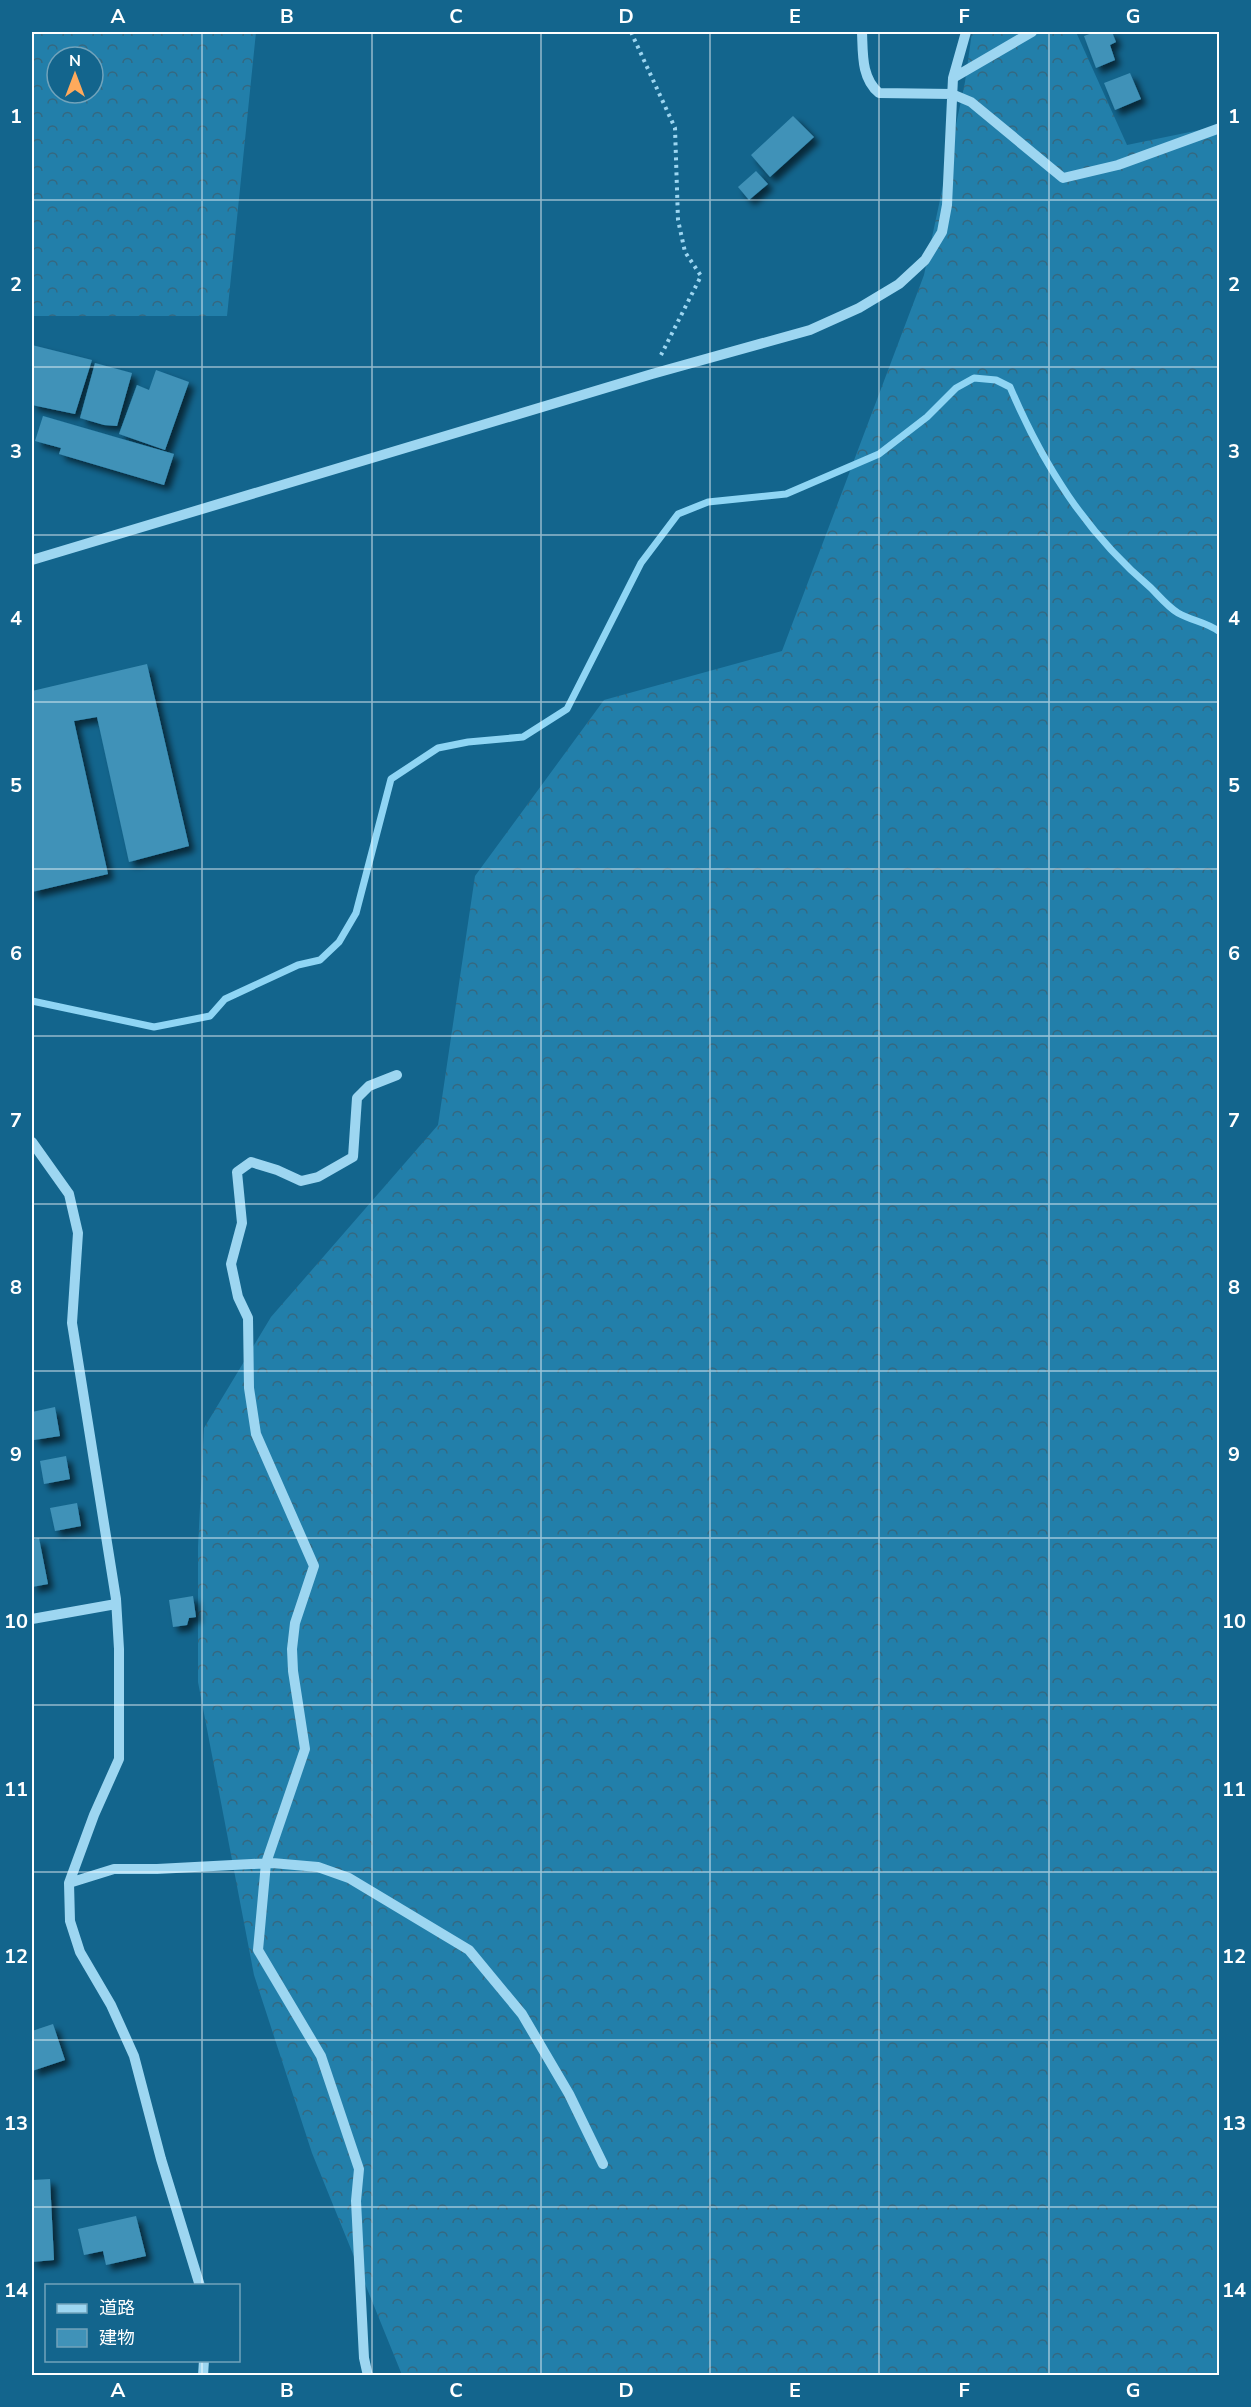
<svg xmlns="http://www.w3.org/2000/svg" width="1251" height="2407" font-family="'Nunito Sans','Noto Sans JP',sans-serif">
<defs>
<pattern id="forest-crowns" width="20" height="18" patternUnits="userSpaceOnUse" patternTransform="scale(1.5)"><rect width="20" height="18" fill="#227faa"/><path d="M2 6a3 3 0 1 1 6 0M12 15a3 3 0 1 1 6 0" fill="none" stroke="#356880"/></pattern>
<filter id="shadow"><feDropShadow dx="5.5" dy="5.5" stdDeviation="3" flood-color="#0009"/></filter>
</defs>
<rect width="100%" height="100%" fill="#13658d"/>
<path fill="url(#forest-crowns)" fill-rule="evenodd" d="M32 32H256L227 316H32ZM57 57H93V93H57Z
M972 32H1076L1127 145 1219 126V2375H402L312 2153 254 1975 198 1682V1547L204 1428 271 1317 438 1125 475 876 604 700 782 651 924 275 965 82Z"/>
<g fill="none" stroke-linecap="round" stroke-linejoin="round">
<path stroke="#8fd5f4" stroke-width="7" d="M32 1001 154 1027 210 1016 225 999 298 965 320 960 339 942 356 913 391 779 438 748 468 742 523 737 567 709 641 563 678 514 708 502 786 494 879 454 927 417 956 388 974 378 996 380 1010 387C1043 465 1086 533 1151 588 1159 596 1168 607 1178 613 1192 621 1207 622 1220 632"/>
</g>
<path fill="#4092b8" filter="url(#shadow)" d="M1095 32H1112L1116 42 1110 45 1115 60 1096 68 1084 36Z
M1130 73 1141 99 1115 110 1104 83Z
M793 116 814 137 770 177 751 155Z
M756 171 768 184 749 200 738 187Z
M32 345 92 360 75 414 32 405Z
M95 363 132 373 117 426 104 425 80 418Z
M156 370 189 382 165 450 119 434 137 385 149 390Z
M43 416 174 454 164 485 59 454 61 448 35 441Z
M147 664 189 846 129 862 97 717 74 721 108 874 32 892V691Z
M55 1407 60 1436 34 1440 32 1412Z
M66 1456 70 1479 44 1484 40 1461Z
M77 1503 81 1526 55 1531 50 1508Z
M39 1538 48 1584 32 1587V1540Z
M193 1596 196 1617 189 1618 187 1625 173 1627 169 1600Z
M53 2024 65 2060 32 2071V2031Z
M50 2179 54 2260 32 2262V2180Z
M136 2216 146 2256 106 2265 103 2251 84 2255 78 2229Z"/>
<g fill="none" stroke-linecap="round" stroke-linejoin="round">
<path stroke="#9dd6f1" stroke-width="4" stroke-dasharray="3 4.5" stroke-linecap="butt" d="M631 32 675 128 678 220 685 252 701 276 661 355"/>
<path stroke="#9dd6f1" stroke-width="10" d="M862 32C863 53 861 78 879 93L952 94 971 102 1063 178 1118 165 1220 128
M953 78 1032 32
M32 560 652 374 810 330 859 308 899 284 925 260 942 232 947 205 953 78 966 32
M32 1142 69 1194 78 1233 72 1323 116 1599 119 1649V1759L94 1815 69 1883 70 1921 80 1952 111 2005 134 2056 161 2159 200 2286
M32 1619 116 1604
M69 1883 114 1869H157L272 1863 318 1867 349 1878 469 1950 522 2014 569 2094 603 2164
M203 2376 204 2360
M368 2376 364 2358 356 2201 359 2169 321 2056 258 1950 266 1863 305 1749 293 1671 292 1649 295 1623 314 1566 256 1434 249 1388 248 1318 238 1297 231 1264 242 1223 237 1172 251 1162 277 1170 301 1181 318 1177 353 1157 357 1098 369 1086 397 1075"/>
</g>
<path fill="none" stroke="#fff" stroke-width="1.5" stroke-opacity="0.55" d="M202 32V2286M372 32V2376M541 32V2376M710 32V2376M879 32V2376M1049 32V2376M32 200H1220M32 367H1220M32 535H1220M32 702H1220M32 869H1220M32 1036H1220M32 1204H1220M32 1371H1220M32 1538H1220M32 1705H1220M32 1872H1220M32 2040H1220M32 2207H1220M202 2360V2376"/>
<rect width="1251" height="2407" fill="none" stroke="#13658d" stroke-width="66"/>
<rect x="45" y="2284" width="195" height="78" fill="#13658d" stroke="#71a3bb" stroke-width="1.5"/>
<rect x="57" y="2304" width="30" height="9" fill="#9dd6f1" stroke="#71a3bb" stroke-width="1.5"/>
<text x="99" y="2314" font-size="18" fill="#ffffff">道路</text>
<rect x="57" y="2329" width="30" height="18" fill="#4092b8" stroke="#71a3bb" stroke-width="1.5"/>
<text x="99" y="2344" font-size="18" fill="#ffffff">建物</text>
<g transform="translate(75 75)"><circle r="28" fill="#13658d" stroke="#71a3bb" stroke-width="1.5"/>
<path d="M0-4.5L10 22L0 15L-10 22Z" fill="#ffaa5c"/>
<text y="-9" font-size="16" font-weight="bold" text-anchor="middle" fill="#ffffff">N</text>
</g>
<rect x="33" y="33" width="1185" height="2341" fill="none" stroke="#fff" stroke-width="2"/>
<g font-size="20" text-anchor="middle" font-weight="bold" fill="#fff">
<text x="118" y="23">A</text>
<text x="287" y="23">B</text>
<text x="456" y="23">C</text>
<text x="626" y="23">D</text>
<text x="795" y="23">E</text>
<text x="964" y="23">F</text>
<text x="1133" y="23">G</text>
<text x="16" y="123">1</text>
<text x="1234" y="123">1</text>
<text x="16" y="291">2</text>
<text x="1234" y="291">2</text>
<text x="16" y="458">3</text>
<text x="1234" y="458">3</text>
<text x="16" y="625">4</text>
<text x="1234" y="625">4</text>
<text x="16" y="792">5</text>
<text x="1234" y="792">5</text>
<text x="16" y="960">6</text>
<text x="1234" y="960">6</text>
<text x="16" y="1127">7</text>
<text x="1234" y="1127">7</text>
<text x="16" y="1294">8</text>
<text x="1234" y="1294">8</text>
<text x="16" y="1461">9</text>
<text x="1234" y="1461">9</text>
<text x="16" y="1628">10</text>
<text x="1234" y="1628">10</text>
<text x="16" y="1796">11</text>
<text x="1234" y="1796">11</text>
<text x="16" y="1963">12</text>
<text x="1234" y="1963">12</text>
<text x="16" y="2130">13</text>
<text x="1234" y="2130">13</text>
<text x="16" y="2297">14</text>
<text x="1234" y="2297">14</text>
<text x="118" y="2397">A</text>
<text x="287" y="2397">B</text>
<text x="456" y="2397">C</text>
<text x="626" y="2397">D</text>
<text x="795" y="2397">E</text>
<text x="964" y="2397">F</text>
<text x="1133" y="2397">G</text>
</g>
</svg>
